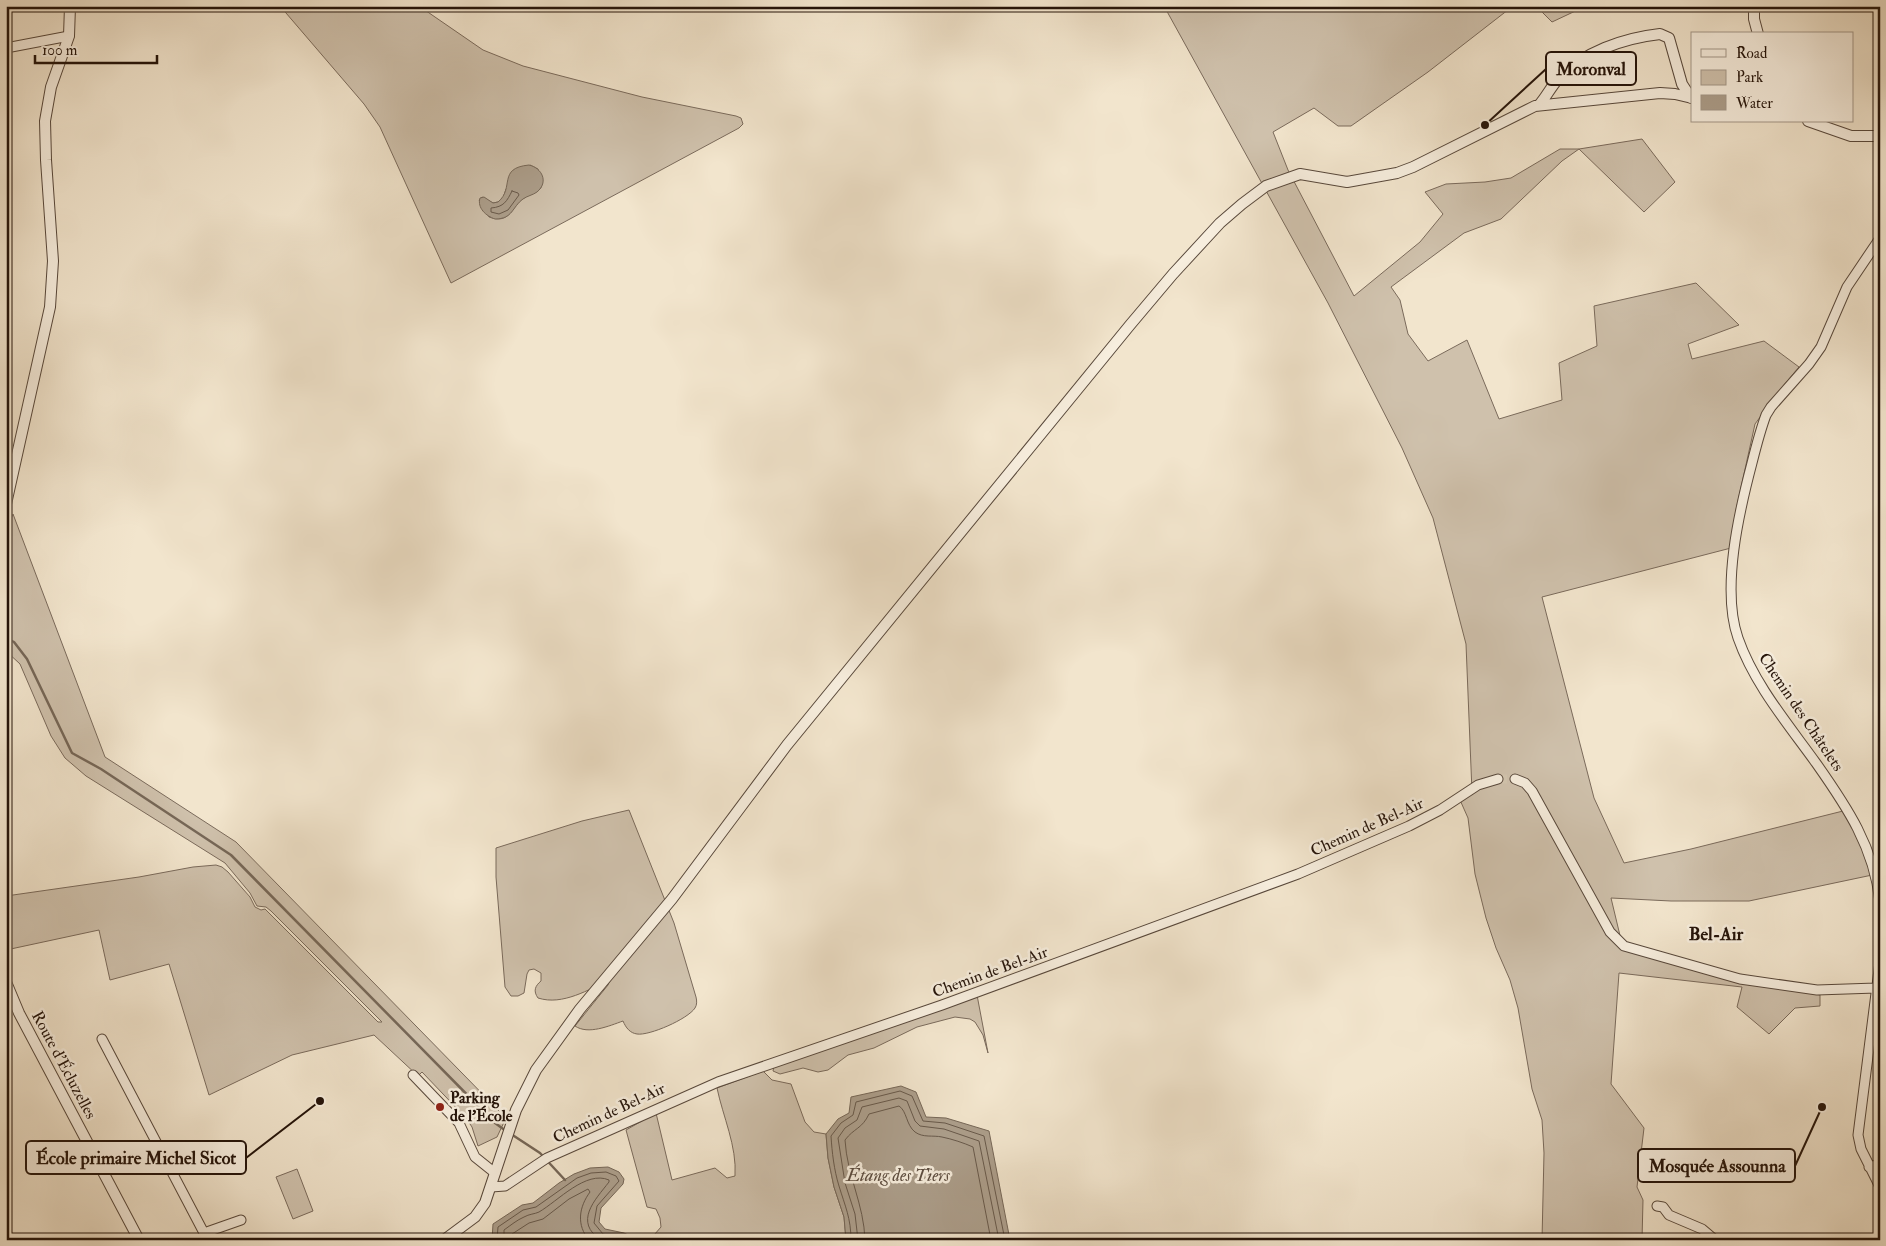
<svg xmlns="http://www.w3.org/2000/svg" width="1886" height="1246" font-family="'IM FELL Double Pica',serif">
<rect width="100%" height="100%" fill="#f2e5cd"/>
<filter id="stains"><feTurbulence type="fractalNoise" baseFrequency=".004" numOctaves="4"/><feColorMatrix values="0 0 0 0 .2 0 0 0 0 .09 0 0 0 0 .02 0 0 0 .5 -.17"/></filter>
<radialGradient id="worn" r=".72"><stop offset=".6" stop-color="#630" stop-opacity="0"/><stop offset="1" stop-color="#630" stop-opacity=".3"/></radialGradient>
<path fill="#cfc1ac" stroke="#7a6a5b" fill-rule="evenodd" d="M280 6H419L483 50 523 66 642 97 736 116 741 118 743 124 739 128 451 283 380 127 364 104ZM530 165 538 169 541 188C536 193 530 194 524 198 511 206 511 225 489 217L479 200 482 197 493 203 498 202 503 198 506 189Z
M1164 6H1513L1428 72 1351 126H1338L1314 108 1273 132 1288 170 1354 296 1420 242 1443 214 1425 192 1446 184 1485 182 1511 178 1560 149H1579L1642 139 1675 182 1644 212 1579 149 1562 161 1501 219 1464 233 1391 287 1400 300 1408 334 1428 361 1467 340 1499 419 1562 400 1559 363 1597 346 1594 306 1696 283 1739 325 1688 344 1692 359 1764 341 1799 367 1783 386 1755 424 1736 510 1731 548 1542 597 1594 798 1624 863 1691 849 1851 809 1877 874 1749 901H1671L1611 898 1623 948 1741 981 1820 995V1006L1795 1008 1769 1034 1737 1007 1742 987 1619 973 1611 1084 1644 1128 1637 1187 1643 1200 1642 1240H1542L1544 1153 1542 1120 1532 1089 1518 1008 1510 980 1496 948 1486 918 1475 874 1468 818 1460 800 1472 792 1466 644 1433 518 1402 448 1328 303Z
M1536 6H1586L1552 22Z
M13 514 105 757 236 842 506 1118 497 1137 478 1146 472 1127 466 1118 422 1072 418 1076 374 1035 292 1055 209 1095 169 964 110 980 99 930 6 950V896L139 877 193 867 216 865 222 867 228 872 250 897 255 907 261 910 265 909 378 1022H382L271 911 266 907 257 906 250 893 225 863 86 776 65 758 51 736 20 664 6 651V530Z
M629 810 674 923 696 997C697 1001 697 1005 695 1008 688 1019 649 1036 637 1034 630 1033 626 1028 623 1021 609 1026 588 1035 575 1026L608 985 610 980C589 989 563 1006 538 998 533 991 535 986 541 981V973L534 969 529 970 527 974 524 993 518 996H511L505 987 496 877V848L582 821Z
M977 995 988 1053 983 1035 975 1022 970 1019 955 1017 917 1027 874 1048 848 1055 828 1070 818 1072 803 1068 780 1074 773 1071 774 1066Z
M763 1071 772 1080 791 1084 805 1122 814 1132 826 1134 828 1158 834 1187 844 1217 846 1240H646L654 1235 661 1227 660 1218 656 1209 647 1207 626 1130 656 1113 672 1180 715 1168 727 1178 735 1176C737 1146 723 1117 717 1088Z
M297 1169 313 1211 293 1219 276 1177Z"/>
<path fill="#ac9e8b" stroke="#766757" d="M529 165C542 168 549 182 537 192 533 195 527 196 523 199 512 207 513 219 495 219 486 216 477 208 480 198L484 197 493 203 498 202C515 188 497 168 529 165Z
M901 1086 916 1092 926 1117 946 1118 989 1131 1010 1240H846L844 1217 834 1187 828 1158 826 1134 838 1119 849 1113 851 1097Z
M608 1167 619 1172 624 1179 623 1184 601 1208 599 1222 605 1229 624 1233 639 1240H492L493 1224 522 1205 533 1203 559 1183 574 1174 590 1168Z"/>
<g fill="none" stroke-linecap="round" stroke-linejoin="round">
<path stroke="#68594a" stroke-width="1" d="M512 191 518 193 519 195 508 210 499 214 491 212V208C504 207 507 201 512 191Z
M497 1240 498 1227 523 1210 536 1207 577 1178 591 1173 606 1172 616 1176 619 1181 597 1206 594 1223 603 1234 627 1240
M504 1240V1230C511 1225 517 1220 524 1217 529 1214 535 1214 539 1212 558 1201 586 1170 609 1180V1182C595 1200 573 1222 601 1240
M511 1240 512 1234 529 1223 543 1219 569 1199 588 1189 590 1192C579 1207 576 1225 589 1240
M851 1240C851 1218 845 1206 839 1186 834 1170 832 1152 831 1136L841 1123 853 1115 856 1102 900 1091 912 1096 923 1121 945 1123 984 1136 1005 1240
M858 1240 855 1214 845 1183 838 1138 845 1128 857 1120 862 1107 899 1098 907 1101 915 1121 920 1126 944 1129 979 1141 999 1240
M865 1240C864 1204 847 1176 845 1140 854 1128 862 1129 869 1114L899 1106C907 1111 906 1125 915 1132 923 1138 933 1135 942 1137 952 1139 964 1143 973 1147L991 1240"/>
<path stroke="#766757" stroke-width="2.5" d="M6 638 14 642 27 659 72 753 101 769 231 855 495 1123 506 1131
M511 1134 540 1153 565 1180"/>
<path stroke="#d3c6b0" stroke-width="9" stroke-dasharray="9 4.5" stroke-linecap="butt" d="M1498 779H1515"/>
<g stroke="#58483b" stroke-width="11">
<path id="minor" d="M6 48 69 36
M1880 238 1847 287 1821 347 1809 364 1771 407 1766 415C1760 431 1756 447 1752 463 1739 512 1721 589 1738 638 1754 684 1788 724 1816 763 1847 807 1874 847 1880 902
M1515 779 1525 783 1532 791 1610 932 1624 946 1740 979 1817 990 1876 988
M1880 962 1858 1135 1861 1149 1880 1187
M102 1039 204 1233 241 1220
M413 1075 459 1123 475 1157 495 1173
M1869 1167 1880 1164
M102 1170 156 1143
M491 1187 505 1186 547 1158 718 1082 942 1005 1298 874 1409 826 1440 810 1478 785 1498 779
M1657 1206 1663 1207 1669 1215 1702 1229 1715 1240"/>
</g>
<g stroke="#58483b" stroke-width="12">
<path id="tertiary" d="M1754 6V19L1758 34
M1539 105C1546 97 1551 87 1558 79 1583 52 1624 38 1660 34L1669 38 1682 84 1691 98
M1808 121 1851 136H1880
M6 504 50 307 53 261 46 160 45 121 51 87 69 36 70 6
M6 982 19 1013 139 1240
M1876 988 1880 987
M444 1240 475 1217 485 1203 516 1110 536 1070 580 1009 672 899 787 745 1130 325 1173 274 1220 223 1242 204 1266 186 1300 174 1347 182 1397 173 1413 167 1535 106 1660 93 1675 94 1692 98"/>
</g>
<use href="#minor" stroke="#f7eede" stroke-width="9"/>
<use href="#tertiary" stroke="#f7eede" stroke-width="10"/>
</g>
<circle fill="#8f2418" stroke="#f7eede" stroke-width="2" cx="440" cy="1107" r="5"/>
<g text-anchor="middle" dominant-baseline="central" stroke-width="5" stroke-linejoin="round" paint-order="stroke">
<g font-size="16" fill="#25140a" stroke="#f7eede">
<text transform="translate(1801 712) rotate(56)">Chemin des Châtelets</text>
<text transform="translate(1367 827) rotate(-24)">Chemin de Bel-Air</text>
<text transform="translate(990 972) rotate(-20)">Chemin de Bel-Air</text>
<text transform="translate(64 1065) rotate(62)">Route d'Écluzelles</text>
<text transform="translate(609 1113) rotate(-25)">Chemin de Bel-Air</text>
</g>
<g font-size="16" font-weight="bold" fill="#25140a" stroke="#f7eede" text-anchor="start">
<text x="450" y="1098">Parking<tspan x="450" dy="18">de l'École</tspan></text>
</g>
<g font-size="18" font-weight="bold" fill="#25140a" stroke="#f7eede">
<text x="1716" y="934">Bel-Air</text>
</g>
<g font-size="18" font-style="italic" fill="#5b4b3e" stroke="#f7eede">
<text x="898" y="1175">Étang des Tiers</text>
</g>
</g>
<path fill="none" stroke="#25140a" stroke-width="2" d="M1485 125L1546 69M320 1101L246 1158M1822 1107L1795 1166"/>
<g fill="#25140a" stroke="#f7eede" stroke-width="2">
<circle cx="1485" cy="125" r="5"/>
<circle cx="320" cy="1101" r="5"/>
<circle cx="1822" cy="1107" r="5"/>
</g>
<g fill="#f7eede" stroke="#25140a" stroke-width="2">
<rect x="1546" y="52" width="90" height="33" rx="5"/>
<rect x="26" y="1141" width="220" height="33" rx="5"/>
<rect x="1638" y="1149" width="157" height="33" rx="5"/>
</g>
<g font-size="18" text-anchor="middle" font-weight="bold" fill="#25140a">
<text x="1591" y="75">Moronval</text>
<text x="136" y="1164">École primaire Michel Sicot</text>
<text x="1717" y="1172">Mosquée Assounna</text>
</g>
<rect width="1886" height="1246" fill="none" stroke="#f2e5cd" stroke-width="25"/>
<rect x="8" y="8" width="1871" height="1231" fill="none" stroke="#25140a" stroke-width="2.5"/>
<rect x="12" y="12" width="1861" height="1221" fill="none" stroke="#25140a"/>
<rect x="1691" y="32" width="162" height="90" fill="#f7eede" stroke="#a39789"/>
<rect x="1701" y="49" width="25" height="8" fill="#f7eede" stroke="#a39789"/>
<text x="1736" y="58" font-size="15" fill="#25140a">Road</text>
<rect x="1701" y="70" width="25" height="15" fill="#cfc1ac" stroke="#a39789"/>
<text x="1736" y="82" font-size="15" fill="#25140a">Park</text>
<rect x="1701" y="95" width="25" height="15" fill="#ac9e8b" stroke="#a39789"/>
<text x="1736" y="108" font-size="15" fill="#25140a">Water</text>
<path d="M35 55v8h122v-8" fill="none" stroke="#25140a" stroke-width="2.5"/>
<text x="42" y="55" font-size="15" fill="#25140a" stroke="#f7eede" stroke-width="4" paint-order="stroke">100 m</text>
<rect width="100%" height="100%" filter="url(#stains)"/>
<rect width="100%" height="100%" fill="url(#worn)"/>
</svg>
